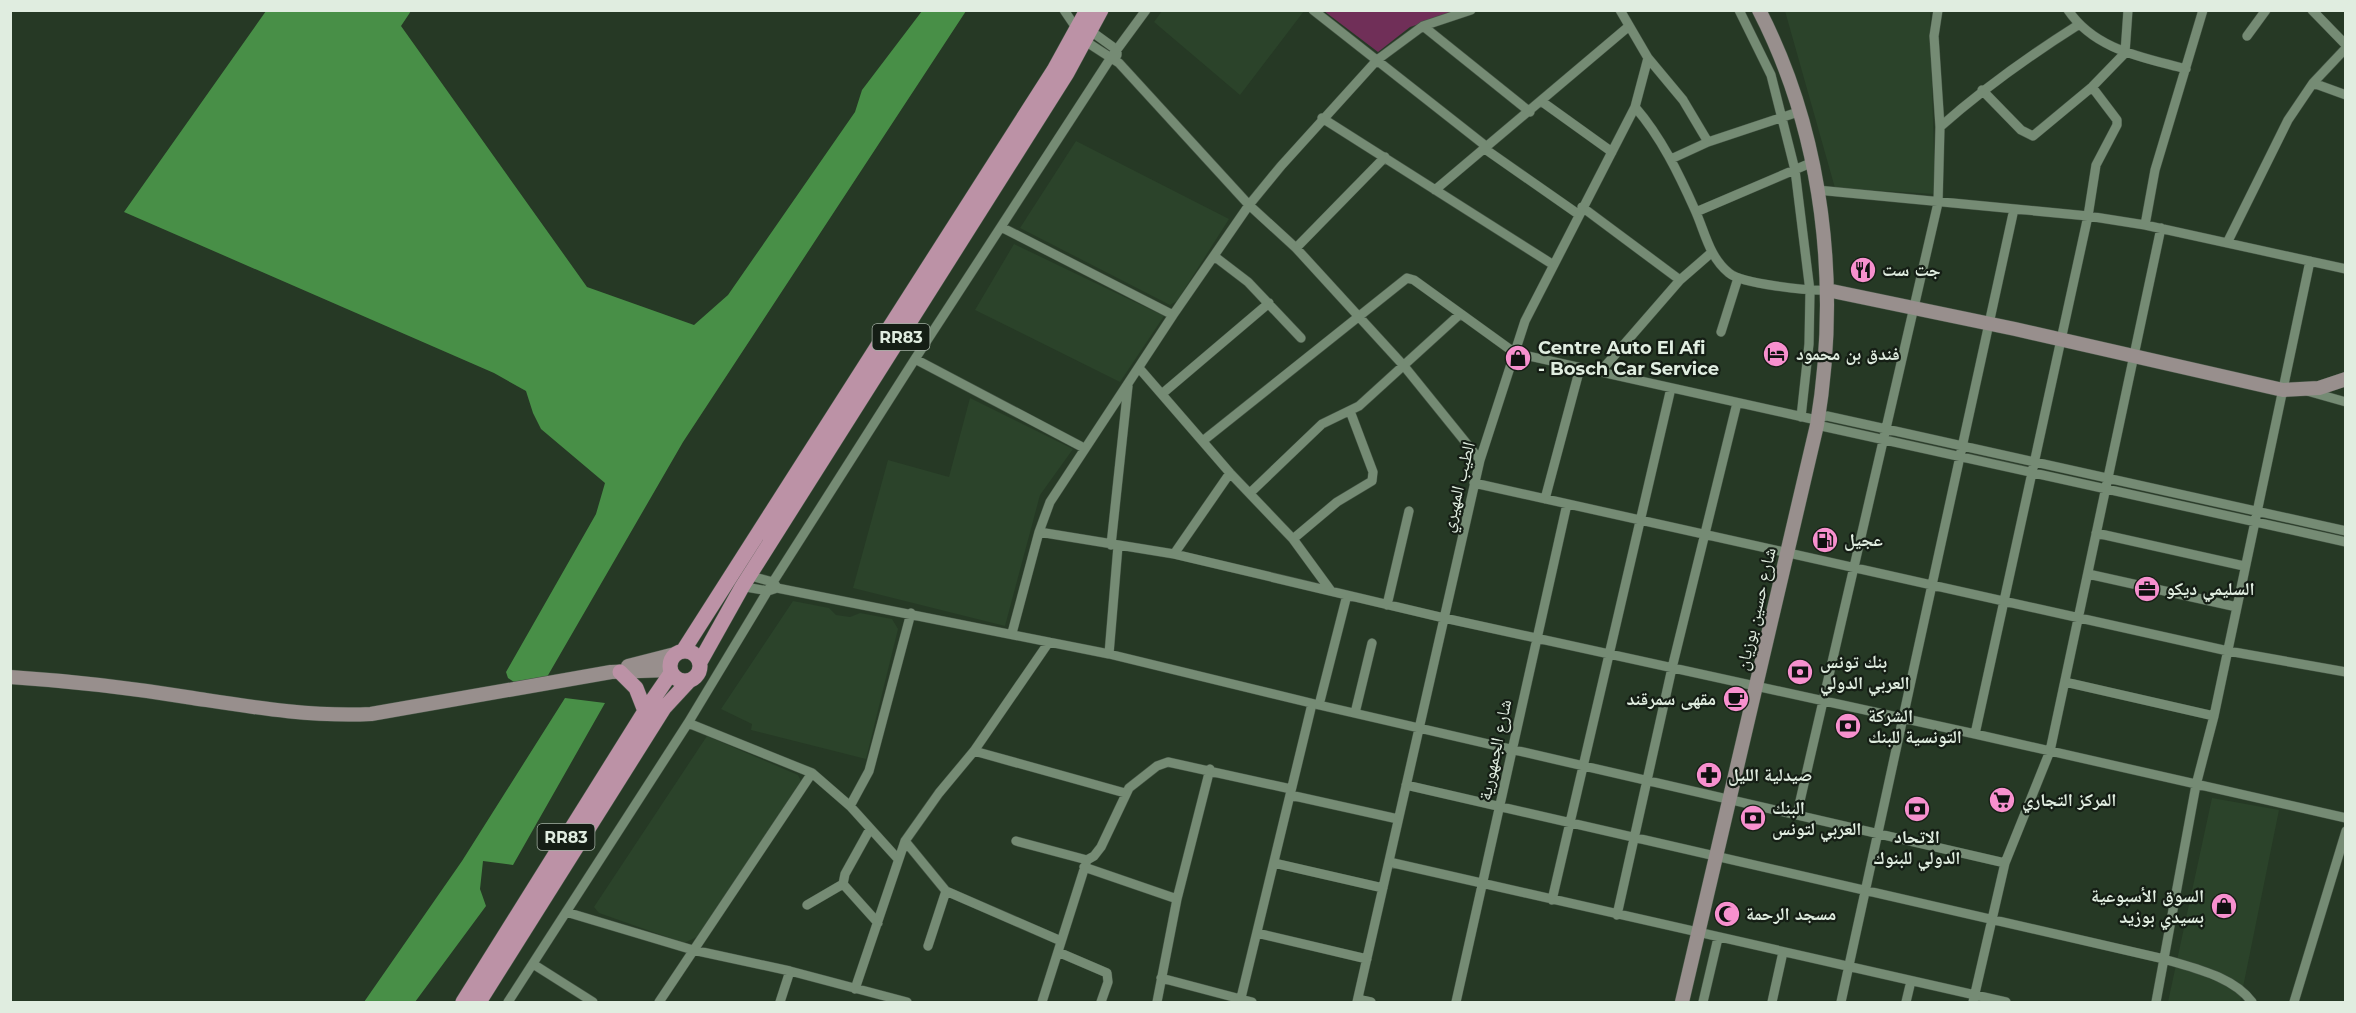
<svg xmlns="http://www.w3.org/2000/svg" width="2356" height="1013" font-family="Montserrat,'Noto Naskh Arabic',sans-serif">
<rect width="100%" height="100%" fill="#263925"/>
<path fill="#2b432a" d="M1162 11V10L1304 11 1240 95 1154 22Z
M1785 11H1932L1930 13 1935 194 1835 188Z
M1076 141 1229 219 1177 301 1170 305 1020 228Z
M1014 244 1164 316 1120 382 975 310Z
M970 398 1073 449 1040 495 1005 626 853 588 888 460 949 477Z
M793 601 829 608 836 615 850 617 860 613 892 619 898 629 866 759 751 730 752 724 721 709Z
M707 736 798 775 801 781 697 937 684 943 599 913 594 907Z
M2212 798 2279 810 2240 1002H2168Z"/>
<path fill="#702f58" d="M1324 11H1459L1410 27 1378 52Z"/>
<path fill="#488f47" d="M266 11H411L401 26 587 287 694 325 728 295 855 112 862 90 922 11H966L683 442 547 677 514 682 508 678 506 672 596 514 605 483 541 429 533 413 526 391 494 373 124 212Z
M565 698 605 703 513 865 483 861 480 889 486 906 415 1002H364L462 861Z"/>
<g fill="none" stroke-linecap="round" stroke-linejoin="round">
<g stroke="#455545" stroke-width="10">
<path id="street" d="M1064 10 1085 41 1119 63 1249 205 1296 248 1404 366 1480 460
M1313 10 1487 147
M1739 10 1771 75 1795 170 1810 291 1809 344 1801 417
M2068 10C2095 50 2142 57 2186 69
M2312 10 2346 45
M1423 26 1530 112
M1088 29 1117 50V55
M2247 36 2266 10
M1648 58 1683 100 1708 142
M2313 83 2346 95
M1982 90 2021 130 2033 136 2092 87 2125 53 2128 10
M1541 101 1612 152
M1635 107C1661 137 1679 174 1695 210 1705 232 1709 257 1729 273 1742 284 1809 291 1827 290
M1322 118 1552 264
M1940 127C1984 88 2029 56 2078 25
M1485 149 1578 214
M1671 159 1708 142 1801 111
M1435 190 1628 27
M1817 190 2088 216 2145 225 2346 269
M1582 207 1680 280
M1696 212 1813 162
M2145 225 2155 170 2203 10
M1001 227 1173 315
M2227 243 2288 120 2313 83 2346 48
M1296 248 1385 157
M1214 256 1248 282 1301 338
M1721 332 1738 278
M915 359 1084 448
M1139 368 1230 473 1293 539 1331 591
M1600 372 1680 280 1711 253
M2307 391 2346 402
M1163 393 1269 303
M1814 418 1827 416 1886 429 2346 531
M1204 440 1407 278 1414 280 1515 353 1812 419 1817 425 2346 542
M1474 483 2228 651 2346 672
M1250 493 1322 424 1359 406 1459 315
M1545 499 1580 368
M1039 532 1174 554 1444 618 1975 734 2346 818
M2096 533 2244 566
M1293 539 1337 502 1372 481 1373 472 1350 411
M1111 545 1128 386
M1174 554 1230 473
M2088 574 2237 607
M747 575 773 582 776 586
M740 586 768 591 777 588 1109 654 1319 705 2005 863
M1387 605 1409 511
M1012 633 1039 532 1050 502 1173 315 1249 205 1281 166 1377 60 1423 26 1471 10
M1109 654 1118 546
M2065 682 2214 716
M1319 705 1347 595
M1355 713 1372 643
M688 723 812 773
M1975 734 2088 216 2096 165 2117 125V120L2092 87
M974 751 1125 793
M1406 785 2164 959C2193 968 2233 976 2252 1002
M1290 795 1398 819
M850 806 869 771 911 613
M1797 814 1938 203 1940 127 1934 36 1938 10
M870 829 845 874 843 884 878 923
M905 841 946 891 1061 941
M1016 841 1087 860
M1389 862 2006 1002
M1274 863 1383 888
M1084 867 1177 899
M1552 900 1671 388
M807 905 843 884
M566 912 693 950 790 971 907 1002
M1617 915 1672 668 1737 403
M1257 933 1367 959
M928 946 946 891
M1058 952 1107 973 1108 982 1101 1002
M533 964 593 1002
M1161 978 1252 1002
M855 989 905 841 939 793 974 751 1049 642
M1358 999 1371 1002
M508 1002 688 723 773 582 915 359 1110 59 1146 10
M659 1002 812 773 850 806 898 859
M780 1002 790 971
M1042 1002 1087 860 1094 856 1101 847 1129 788 1157 766 1168 762 1291 789
M1157 1002 1177 899 1210 769
M1240 1002 1312 704
M1357 1002 1480 460 1525 321 1635 107 1648 58 1620 10
M1456 1002 1567 504
M1703 1002 1718 938
M1772 1002 1783 952
M1841 1002 2014 209
M1906 1002 1911 981
M1973 1002 2005 863 2050 751 2161 228
M2156 1002 2196 785 2214 716 2310 261
M2294 1002 2346 831"/>
</g>
<g stroke="#455545" stroke-width="15">
<path id="secondary" d="M1827 290 2015 329 2283 390 2319 388 2346 379
M628 666 675 654
M10 677C72 681 132 688 193 698 252 707 310 717 371 714L611 672 670 670
M1682 1002 1817 425C1840 286 1824 136 1759 10"/>
</g>
<g stroke="#455545" stroke-width="16">
<path id="primary" d="M670 666a15 15 0 1 1 30 0a15 15 0 1 1-30 0Z
M683 651 1054 70 1087 10
M700 662 742 587 1067 73 1101 10
M620 672 636 688 645 711
M463 1002 645 711 671 673
M479 1002 664 708 689 681"/>
</g>
<use href="#street" stroke="#758b74" stroke-width="9"/>
<use href="#secondary" stroke="#988f8d" stroke-width="14"/>
<use href="#primary" stroke="#bc92a6" stroke-width="15"/>
</g>
<defs>
<g id="restaurant-disc" transform="scale(1.35)"><circle r="9.5" fill="#f790ce" stroke="#151e15"/><path d="M-5-6h1v4h1v-4h1v4h1v-4h1v5L-1.5 .5V6h-2V.5L-5-1ZM5-6V6H3V1.5H1.5Q1.5-4 5-6Z" fill="#111"/></g>
<g id="hotel-disc" transform="scale(1.35)"><circle r="9.5" fill="#f790ce" stroke="#151e15"/><path d="M-6-4.5h1.5V1H6V5H4.5V3h-9V5H-6ZM-4 0a1.8 1.8 0 1 1 3.6 0ZM.5 0V-2.5h3Q6-2.5 6 0Z" fill="#111"/></g>
<g id="shop-disc" transform="scale(1.35)"><circle r="9.5" fill="#f790ce" stroke="#151e15"/><path d="M-5-2.5h2.3a2.7 3.5 0 0 1 5.4 0H5L5.5 6h-11ZM-1.5-2.5h3a1.5 2.3 0 0 0-3 0Z" fill="#111"/></g>
<g id="fuel-disc" transform="scale(1.35)"><circle r="9.5" fill="#f790ce" stroke="#151e15"/><path d="M-5.5-6h7V0h2V4h1.3V-2.5L3-4.5l.8-.8L6-3V5H2.5V1h-1V6h-7ZM-4.2-4.7v3.2H.2V-4.7Z" fill="#111"/></g>
<g id="office-disc" transform="scale(1.35)"><circle r="9.5" fill="#f790ce" stroke="#151e15"/><path d="M-6-3h4V-5.5h4V-3h4V5H-6ZM-1-4.5V-3h2v-1.5ZM-6 0V1H6V0Z" fill="#111"/></g>
<g id="bank-disc" transform="scale(1.35)"><circle r="9.5" fill="#f790ce" stroke="#151e15"/><path d="M-6-4H6V4H-6ZM0-2.3a2.3 2.3 0 1 0 0 4.6a2.3 2.3 0 1 0 0-4.6Z" fill="#111"/></g>
<g id="cafe-disc" transform="scale(1.35)"><circle r="9.5" fill="#f790ce" stroke="#151e15"/><path d="M-5.5-4.5H6V0H3Q3 3.5 0 3.5H-2.5Q-5.5 3.5-5.5 0ZM3-3.2v2h1.7v-2ZM-6 4.5H4V6H-6Z" fill="#111"/></g>
<g id="pharmacy-disc" transform="scale(1.35)"><circle r="9.5" fill="#f790ce" stroke="#151e15"/><path d="M-2-6h4v4h4v4h-4v4h-4v-4h-4v-4h4Z" fill="#111"/></g>
<g id="supermarket-disc" transform="scale(1.35)"><circle r="9.5" fill="#f790ce" stroke="#151e15"/><path d="M-6-5.5h2.5l.6 2H6L4.5 2H-2.5L-4.4-4H-6ZM-1.5 3.2a1.3 1.3 0 1 0 .1 0ZM3 3.2a1.3 1.3 0 1 0 .1 0Z" fill="#111"/></g>
<g id="mosque-disc" transform="scale(1.35)"><circle r="9.5" fill="#f790ce" stroke="#151e15"/><path d="M3.5-4.9A6 6 0 1 0 3.5 4.9A5 5 0 1 1 3.5-4.9Z" fill="#111"/></g>
</defs>
<g fill-rule="evenodd">
<use href="#restaurant-disc" x="1863" y="270"/>
<use href="#hotel-disc" x="1776" y="354"/>
<use href="#shop-disc" x="1518" y="358"/>
<use href="#fuel-disc" x="1825" y="540"/>
<use href="#office-disc" x="2147" y="589"/>
<use href="#bank-disc" x="1800" y="672"/>
<use href="#cafe-disc" x="1736" y="699"/>
<use href="#bank-disc" x="1848" y="726"/>
<use href="#pharmacy-disc" x="1709" y="775"/>
<use href="#supermarket-disc" x="2002" y="800"/>
<use href="#bank-disc" x="1917" y="809"/>
<use href="#bank-disc" x="1753" y="818"/>
<use href="#shop-disc" x="2224" y="906"/>
<use href="#mosque-disc" x="1727" y="914"/>
</g>
<g text-anchor="middle" dominant-baseline="central" stroke-width="4.5" stroke-linejoin="round" paint-order="stroke">
<g fill="#151e15" stroke="#a3afa3" stroke-width="1.5">
<rect x="872.5" y="324" width="57" height="26" rx="4.5"/>
<rect x="537.5" y="824" width="57" height="26" rx="4.5"/>
</g>
<g font-size="16" font-weight="bold" fill="#e0ede0">
<text x="901" y="337">RR83</text>
<text x="566" y="837">RR83</text>
</g>
<g font-size="18" font-weight="bold" fill="#e0ede0" stroke="#151e15" text-anchor="start">
<text x="1882" y="270">جت ست</text>
<text x="1538" y="348">Centre Auto El Afi<tspan x="1538" dy="21">- Bosch Car Service</tspan></text>
<text x="1796" y="354">فندق بن محمود</text>
<text x="1844" y="540">عجيل</text>
<text x="2166" y="589">السليمي ديكو</text>
<text x="1820" y="662">بنك تونس<tspan x="1820" dy="21">العربي الدولي</tspan></text>
<text x="1716" y="699" text-anchor="end">مقهى سمرقند</text>
<text x="1868" y="716">الشركة<tspan x="1868" dy="21">التونسية للبنك</tspan></text>
<text x="1728" y="775">صيدلية الليل</text>
<text x="2022" y="800">المركز التجاري</text>
<text x="1772" y="808">البنك<tspan x="1772" dy="21">العربي لتونس</tspan></text>
<text x="1917" y="837" text-anchor="middle">الاتحاد<tspan x="1917" dy="21">الدولي للبنوك</tspan></text>
<text x="2204" y="896" text-anchor="end">السوق الأسبوعية<tspan x="2204" dy="21">بسيدي بوزيد</tspan></text>
<text x="1746" y="914">مسجد الرحمة</text>
</g>
<g font-size="18" fill="#e0ede0" stroke="#151e15">
<text transform="translate(1458 487) rotate(-76)">الطيب المهيري</text>
<text transform="translate(1756 609) rotate(-77)">شارع حسين بوزيان</text>
<text transform="translate(1495 750) rotate(-78)">شارع الجمهورية</text>
</g>
</g>
<rect width="2356" height="1013" fill="none" stroke="#e0ede0" stroke-width="24"/>
</svg>
